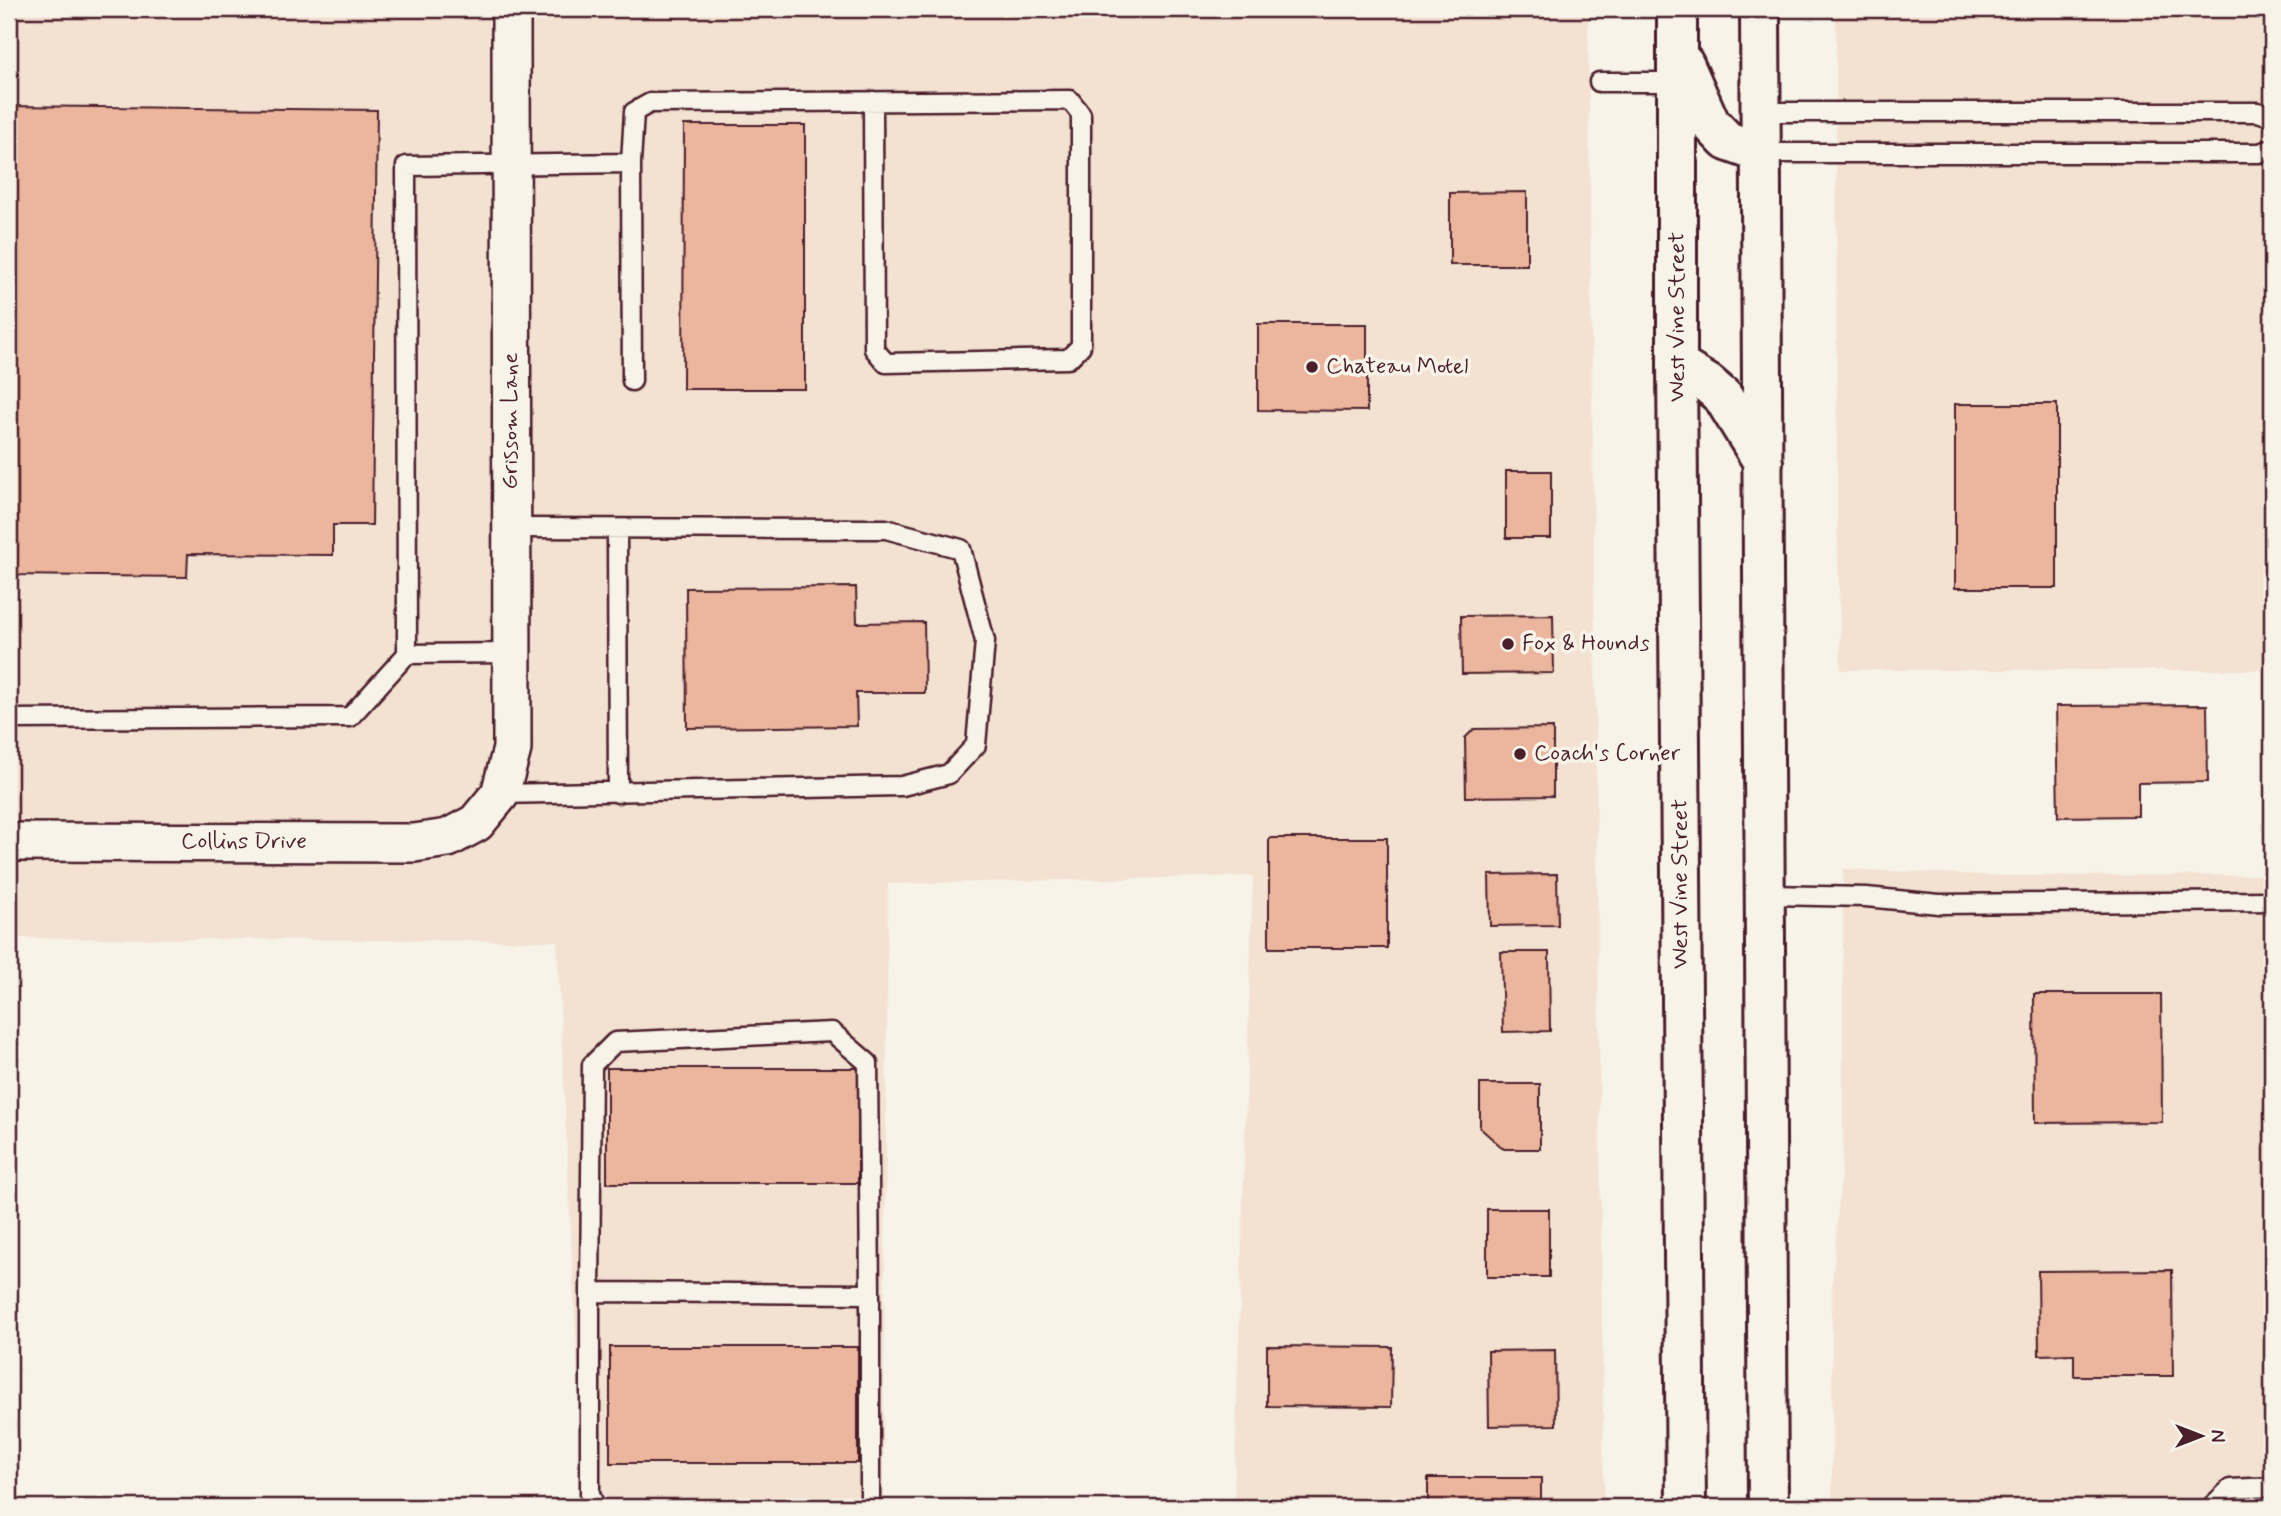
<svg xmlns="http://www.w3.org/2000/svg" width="2281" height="1516" font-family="Mynerve,sans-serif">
<rect width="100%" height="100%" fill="#f7f3e8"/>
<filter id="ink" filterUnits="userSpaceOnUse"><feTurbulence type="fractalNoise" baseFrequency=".0143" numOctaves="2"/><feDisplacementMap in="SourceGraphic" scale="14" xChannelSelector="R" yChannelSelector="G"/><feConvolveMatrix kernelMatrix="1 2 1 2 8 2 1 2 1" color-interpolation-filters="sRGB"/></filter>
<g filter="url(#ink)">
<path fill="#f3e1d2" d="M9 9H1588L1604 1507H1237L1234 1501 1253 876 888 884 883 1507H584L557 941 9 938Z
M1836 9H2272V670H1841L1837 508Z
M1843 869 2007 876 2272 875V1507H1832V1288L1843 1147Z"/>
<path fill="#ebb69d" stroke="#4a1f2b" stroke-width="2" d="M1424 9H1557V10L1424 11Z
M9 106 377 110 372 525H333V555L188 554 187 577 9 575Z
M684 125H805V389H683Z
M1527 192V265H1450V193Z
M1258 324H1367V411L1258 410Z
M1955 404H2057V588H1955Z
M1506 471H1551V538H1506Z
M856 587 857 623 924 622 925 693H856L857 726 687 728 686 588Z
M1553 615 1554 673 1462 674 1461 616Z
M2207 705 2208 782 2138 783V816L2058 817 2056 706Z
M1553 728V796L1466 797 1465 738 1474 729Z
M1269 838H1387V948H1269Z
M1557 874 1558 925 1490 926 1489 875Z
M1501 952H1549L1550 1031 1503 1032Z
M2034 994H2161L2162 1122 2035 1123Z
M607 1068H858V1183H607Z
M1480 1084H1540V1149H1504L1480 1128Z
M1487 1209H1549V1277H1487Z
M2172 1270 2173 1376H2074V1354L2039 1355 2038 1271Z
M1267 1346 1392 1347 1391 1407 1267 1406Z
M610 1347H858V1463H610Z
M1555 1350 1556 1425 1489 1426 1488 1351Z
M1428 1478H1541V1507H1428Z"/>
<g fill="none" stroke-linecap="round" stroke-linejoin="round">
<g stroke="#4a1f2b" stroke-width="23">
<path id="service" d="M1599 82H1677
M1760 112H2258L2272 117
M1761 153H2259L2272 149
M631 163 632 381
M617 529 618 793
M512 653 407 654 406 166 631 163 634 112 650 103 1070 100 1081 114V346L1068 359 886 363 874 349 873 101
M9 719 350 717 407 654
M500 794 902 786 949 774 976 745 985 641 961 549 886 529 512 528
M1766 895 1866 897 1939 904 2272 901
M590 1292 592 1065 615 1042 832 1032 868 1063 870 1294
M595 1507 590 1494V1292L870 1294V1507
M2211 1507 2230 1489 2272 1487"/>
</g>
<g stroke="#4a1f2b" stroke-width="42">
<path id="minor" d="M9 842 414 843 448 838 476 823 500 794 512 749 511 9"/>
</g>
<g stroke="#4a1f2b" stroke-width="44">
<path id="trunk" d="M1677 9V365L1686 1507
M1760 9 1768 1507
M1684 64 1710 123 1727 141 1761 153
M1677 365 1708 384 1723 397 1763 462"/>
</g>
<use href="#service" stroke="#f7f3e8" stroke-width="18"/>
<use href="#minor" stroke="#f7f3e8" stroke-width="37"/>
<use href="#trunk" stroke="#f7f3e8" stroke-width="38"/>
</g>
</g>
<g fill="#4a1f2b" stroke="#f7f3e8" stroke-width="2.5">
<circle cx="1312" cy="367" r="7"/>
<circle cx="1508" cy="644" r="7"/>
<circle cx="1520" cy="754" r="7"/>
</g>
<g text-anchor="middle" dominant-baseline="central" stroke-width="7" stroke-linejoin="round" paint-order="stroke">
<g font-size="23" fill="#4a1f2b" stroke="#f7f3e8">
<text transform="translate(1678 317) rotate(-90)">West Vine Street</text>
<text transform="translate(511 421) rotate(-90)">Grissom Lane</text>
<text x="244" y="842">Collins Drive</text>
<text transform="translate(1681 884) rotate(-90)">West Vine Street</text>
</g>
<g font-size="23" fill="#4a1f2b" stroke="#f7f3e8" text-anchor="start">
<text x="1326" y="367">Chateau Motel</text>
<text x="1522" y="644">Fox &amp; Hounds</text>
<text x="1534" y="754">Coach's Corner</text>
</g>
</g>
<rect width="2281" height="1516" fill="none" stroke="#f7f3e8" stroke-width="35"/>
<rect x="18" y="18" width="2246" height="1481" fill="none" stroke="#4a1f2b" stroke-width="2.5" filter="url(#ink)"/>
<g transform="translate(2201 1436) rotate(90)" stroke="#f7f3e8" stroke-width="5" paint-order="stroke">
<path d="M0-5L12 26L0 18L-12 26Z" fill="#4a1f2b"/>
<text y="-10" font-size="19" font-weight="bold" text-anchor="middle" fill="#4a1f2b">N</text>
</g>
</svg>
